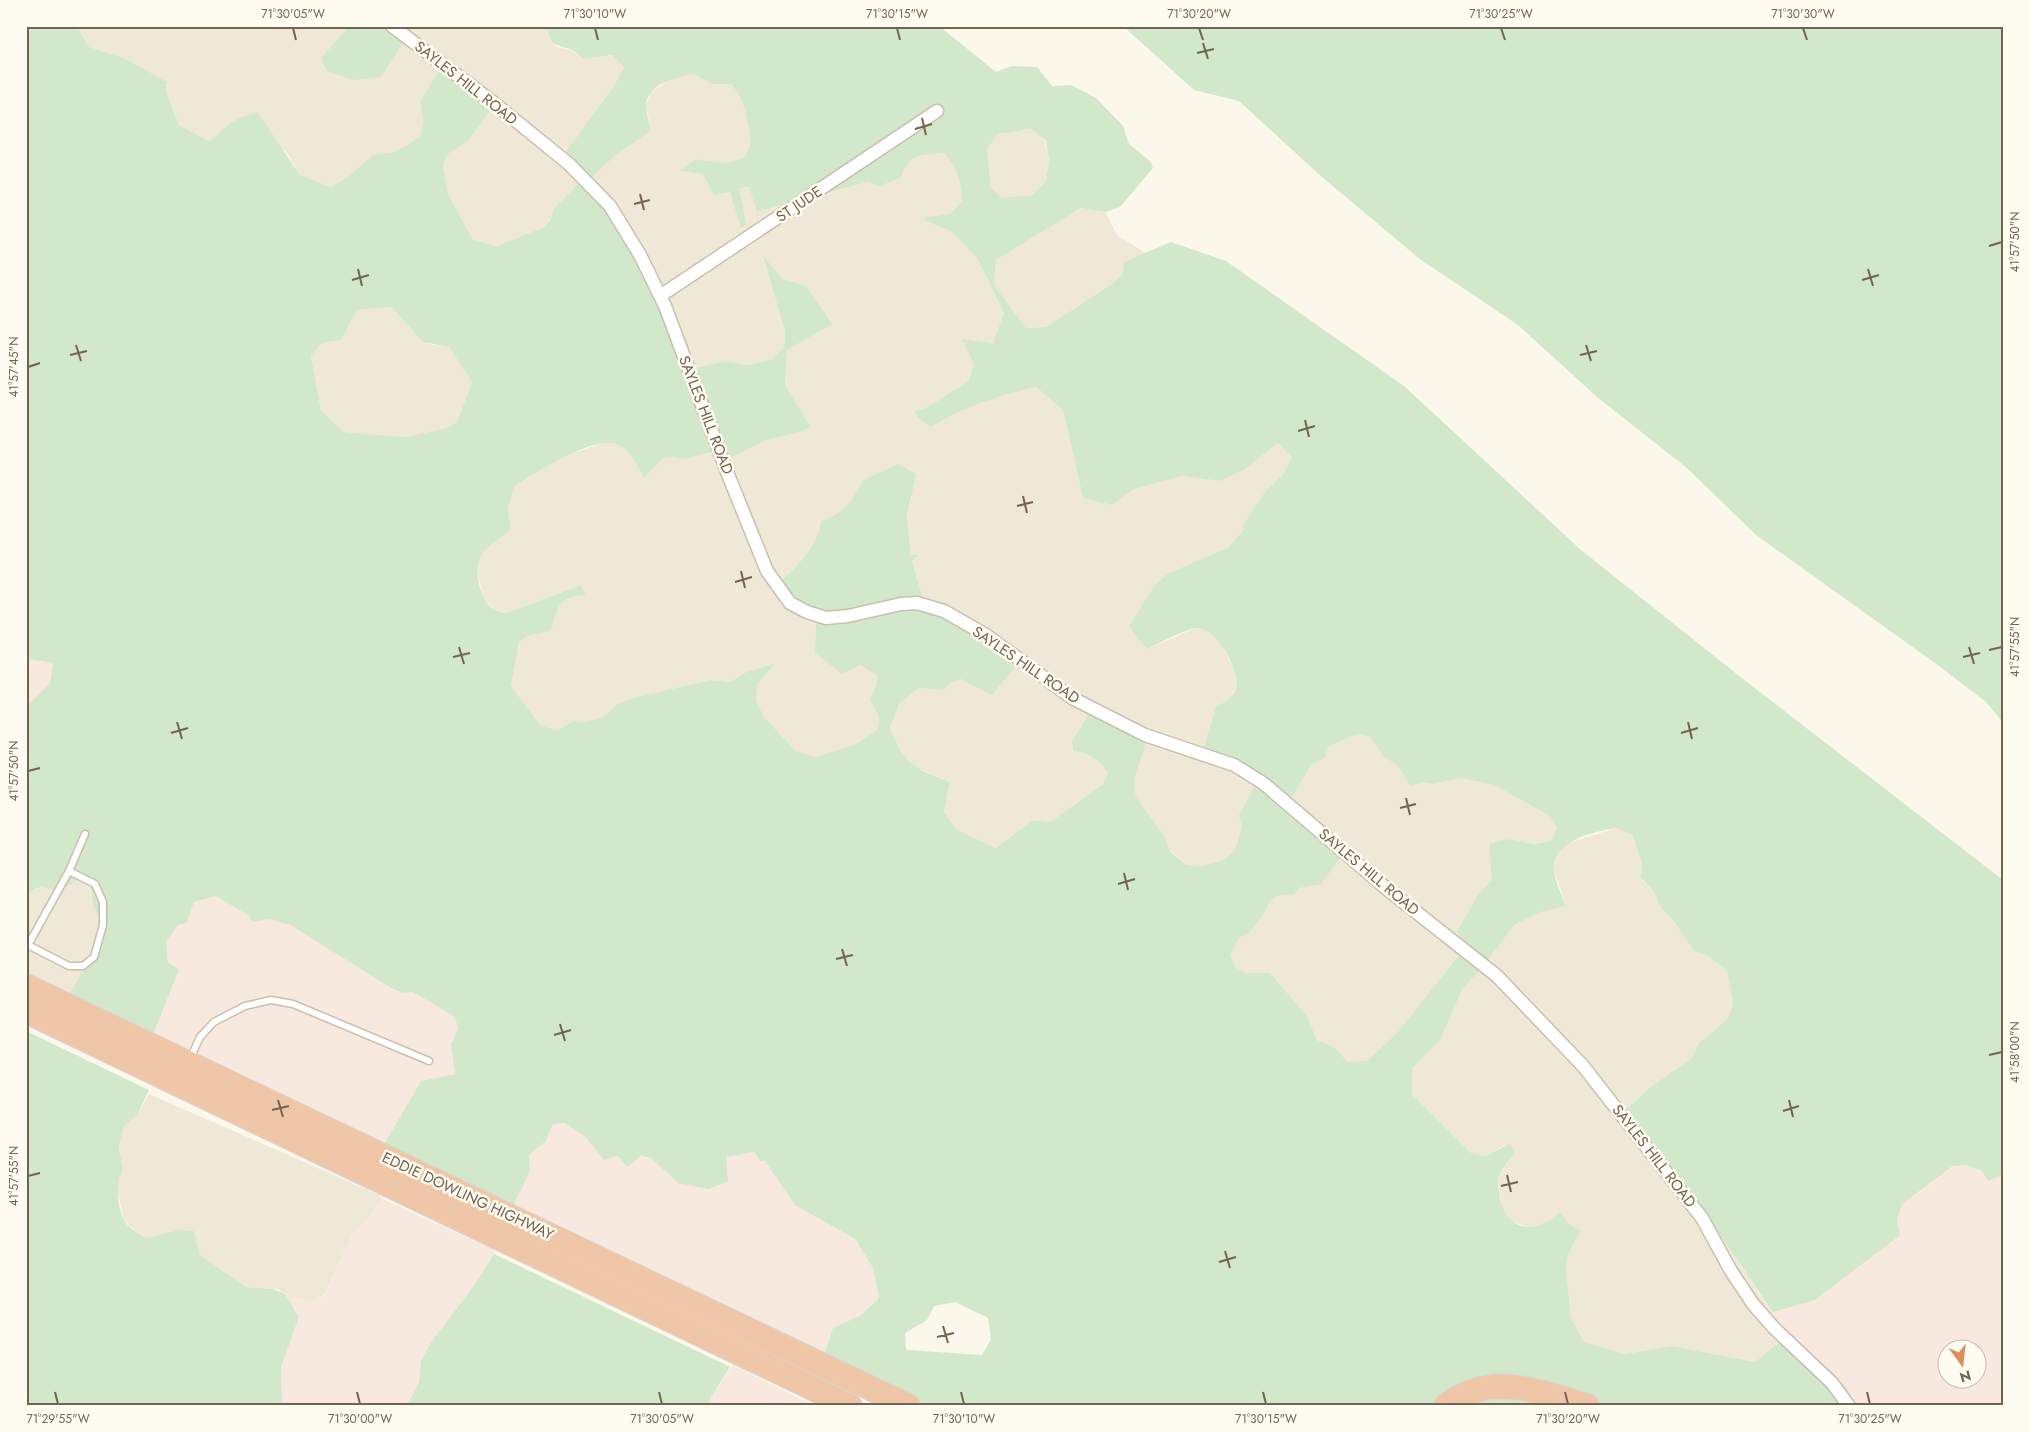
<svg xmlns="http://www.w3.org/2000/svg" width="2029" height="1432" font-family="Jost,sans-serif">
<rect width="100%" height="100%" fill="#fbf7eb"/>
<path fill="#efe8d7" d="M81 26H349L321 58 388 26H547L550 41 557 47 571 50 583 59 612 55 624 67 614 86 582 180 553 209 551 218 542 228 497 246 473 240 448 194 443 165 448 154 468 141 493 105 420 102 423 122 420 137 395 152 373 155 348 177 331 187 300 175 286 151 225 128 218 137 209 141 179 125 166 92 168 84 124 58 89 47 79 30Z
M693 74 712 84H731L743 97 752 140 750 150 738 161 720 164 696 159 680 171 703 174 730 192 746 224 738 188 749 187 758 212 868 182 880 186 915 156 944 153 954 164 962 187V201L950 214 928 217 951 231 977 258 1004 313 993 343 962 339 974 365 968 381 926 408 914 411 918 418 931 427 951 414 991 398 1036 387 1063 410 1083 498 1112 505 1135 489 1182 476 1220 481 1244 470 1278 443 1292 458 1284 473 1264 493 1242 527 1244 529 1229 547 1169 573 1147 649 1196 628 1211 631 1221 644 1234 670 1236 686 1230 699 1260 777 1235 850 1225 859 1203 866 1186 865 1171 851 1165 837 1136 797 1134 780 1148 735 1072 741 1073 751 1085 753 1101 761 1108 773 1103 784 1050 822 1032 820 996 848 957 830 944 812 950 782 913 766 899 752 890 728 899 704 919 688 944 690 951 683 961 679 923 599 912 561 917 555H911L907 516 912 496 862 481 856 496 837 516 821 521 819 535 808 552 780 583 816 614 815 653 842 674 860 665 877 676 876 686 870 699 879 718 877 730 854 745 815 757 796 751 764 717 756 700 758 683 774 665 746 672 731 682 711 680 616 705 605 716 586 722 573 721 558 730 541 726 511 686 519 642 528 636 551 631 559 603 569 596 586 595 581 585 507 613 495 610 483 598 477 568 479 559 490 544 511 529 508 510 514 487 561 457 606 442 618 444 632 455 663 458 674 456 683 459 718 451 725 461 766 440 797 433 811 427 785 385 787 350 806 286 783 279 763 257 785 332 784 347 772 360 749 365 725 361 689 369 591 178 617 154 651 131 646 106 651 92 672 78Z
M1031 129 1045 141 1049 160 1046 181 1032 195 1002 198 991 187 987 149 998 134Z
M1081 208 1105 212 1117 235 1147 254 1124 262 1122 275 1112 284 1046 327 1026 328 994 285 996 260Z
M392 307 428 344 449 347 472 382 457 422 447 428 405 437 344 432 321 410 311 356 322 343 341 340 357 310Z
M1357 734 1370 737 1383 756 1398 766 1410 786 1423 782 1433 784 1461 778 1494 785 1550 816 1557 828 1551 841 1536 844 1509 839 1492 880 1478 895 1456 931 1467 945 1397 1033 1367 1061 1348 1062 1334 1047 1317 1040 1307 1016 1270 973H1247L1235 967 1230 955 1239 938 1250 932 1264 914 1269 902 1277 896 1294 894 1299 888 1321 883 1291 799 1312 764 1325 758 1329 746Z
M1616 828 1632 835 1642 862 1641 879 1654 892 1660 907 1673 920 1694 951 1706 955 1727 971 1733 1004 1728 1018 1698 1044 1692 1058 1652 1086 1704 1212 1788 1335 1755 1362 1672 1346 1625 1354 1584 1342 1571 1318 1566 1267 1568 1255 1581 1230 1570 1225 1560 1212 1547 1224 1529 1227 1511 1221 1503 1209 1498 1184 1500 1174 1516 1152 1505 1145 1486 1156 1471 1153 1412 1094V1069L1440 1040 1463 988 1484 966 1514 925 1541 912 1566 905 1554 870 1556 858 1566 844Z
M77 880 91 887 93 905 99 917 95 948 68 997 26 977V897L33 891 44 886 58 889Z
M149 1094 379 1195 381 1198 367 1220 352 1235 325 1294 311 1302 293 1298 277 1289 246 1287 199 1254 178 1230 146 1238 136 1232 124 1220 116 1185 117 1178 123 1169 119 1147 124 1126 137 1115Z"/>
<path fill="#f7e9dd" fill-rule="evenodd" d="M26 659 53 663 50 683 30 703H26Z
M216 896 249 916 252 922 269 919 290 925 391 988 402 993 413 992 455 1017 458 1029 451 1044 455 1074 421 1081 382 1148 152 1037 179 971 168 962 165 942 178 925 187 923 194 902Z
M565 1122 585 1137 604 1160 618 1156 651 1158 678 1183 726 1157 754 1152 760 1161H765L795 1205 855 1239 873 1268 879 1298 861 1315 833 1328 824 1354 512 1209 530 1171 529 1155 546 1141 553 1124Z
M1965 1165 1981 1170 1988 1181 2003 1175V1406H1856L1846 1387 1788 1335 1772 1316V1311L1900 1235 1897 1220 1902 1204 1954 1166ZM1946 1350H1976V1380H1946Z
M381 1198 494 1250V1254L473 1287 432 1341 421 1361 419 1382 407 1406H286L282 1402 281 1367 299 1317 285 1294 273 1289 311 1302 325 1295 352 1235 367 1220Z
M733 1365 815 1406H711L710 1399Z"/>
<path fill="#d1e8ca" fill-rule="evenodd" d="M26 26H81L79 30 89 47 124 58 167 82 166 92 179 125 209 141C217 138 218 134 224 128 233 120 246 115 258 113L300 175 331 187 348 177 373 155 395 152 420 137 423 122 420 102 442 66 494 105 468 141 448 154 443 165 448 194 473 240 497 246 542 228 551 219 553 209 582 180 561 159 614 86 624 67 612 55 583 59C579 56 575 51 570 49 552 43 551 47 547 26H939L996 72 1012 66 1037 67 1052 86 1071 85 1096 98 1123 126 1129 144 1150 161 1153 168 1120 207 1105 212 1081 208 996 260 994 285 1026 328 1046 327 1112 284 1122 275 1124 262 1171 242 1226 261 1404 386 1581 550 1743 679 2003 880V1175L1988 1181 1981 1170 1965 1165 1953 1166 1902 1204 1897 1220 1900 1235 1815 1300 1773 1312 1704 1212 1625 1111 1652 1086 1692 1058 1698 1044 1728 1018 1733 1004 1727 971 1706 955 1694 951 1673 920 1660 907 1654 892 1641 878 1642 862 1632 835 1616 828C1593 832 1554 840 1554 869 1554 880 1562 895 1566 906L1541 912 1514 925 1484 966 1463 988 1440 1040 1412 1069V1094L1471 1153 1486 1156 1509 1144 1516 1152C1511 1159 1504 1166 1500 1174 1496 1181 1499 1189 1500 1197 1507 1233 1536 1234 1560 1212L1570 1225 1581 1230 1568 1255 1566 1267 1571 1318 1584 1342 1625 1354 1672 1346 1755 1362 1789 1334 1846 1387 1856 1406H919L824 1354 833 1328 861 1315 879 1298 873 1268 855 1239 795 1205 765 1161H760L754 1152 726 1157 728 1181 708 1189 678 1183 651 1158 641 1156 627 1167 618 1156 604 1160 585 1137 565 1123 553 1124 546 1141 529 1155 530 1171 512 1209 382 1148 421 1081 455 1074 451 1044 458 1029 455 1017 413 992 402 993 391 988 290 925 269 919 252 922 249 916 216 896 194 902 187 923 178 925 166 942 168 962 179 970 152 1037 68 997 95 948 99 917 93 905 91 887 77 880C72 883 65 888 59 889 43 891 43 880 26 897V703H30L50 683 53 663 26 659ZM693 74 712 84H731C743 98 744 105 748 123 759 167 729 166 696 159L679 171 703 174 714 195 730 192 741 228 746 224 739 188 749 187 757 212 868 182 880 186 901 177C909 152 921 156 944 153 957 167 962 182 962 201L950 214 927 217 924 220 951 231 977 258 1004 313 993 343 962 339 974 365 968 381 926 408 914 411 918 418 931 427C964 406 998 396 1036 387L1063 410 1083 498 1112 505 1135 489 1182 476 1220 481 1244 470 1278 443 1292 458 1284 473 1264 493 1242 527 1244 529 1229 547 1169 573 1155 585 1129 626 1147 649C1157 644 1187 629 1196 628 1216 627 1239 668 1236 687 1234 698 1225 702 1216 707L1204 747 1260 777 1239 815 1242 827 1235 850 1225 859 1203 866 1186 865 1171 852 1165 837 1136 797 1134 780 1149 734 1094 706 1072 741 1073 751C1090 753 1099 759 1108 773L1103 784 1050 822 1032 820 996 848 957 830 944 812 950 782C914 768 904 765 890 728L899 704 919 688 944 690 951 683 961 679 992 695 1020 660 923 599 912 561 918 555H911L907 516 916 474 898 464 862 481C852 503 843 514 821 521 818 547 797 564 780 583L816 614 815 653 842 674 860 665 877 676 876 686 870 699 879 718 877 730 854 745 815 757 796 751 764 717 756 700 758 683 775 664 746 672 731 682 711 680 630 699 616 705 605 716 586 722 573 721 558 730 541 726 511 686 519 642 528 636 551 631C559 605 557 597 586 595L581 585 507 613C504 612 498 612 495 610 481 603 473 571 480 558 487 545 500 538 511 530L508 509 514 487C534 474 595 433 619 445 632 452 637 465 644 478L663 458 674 457 683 459 717 451 725 461 766 440 797 433 811 427 785 385 787 350 832 324 806 286 783 279 763 256 785 332 784 347 771 360 749 365 725 361 689 369 622 226 591 178 617 154 651 131C649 124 647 115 646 108 645 84 676 77 693 74ZM1031 129 1046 141 1049 160 1046 181 1032 195 1002 198 991 187 987 149 998 134ZM392 307 423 342 449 347 472 382 457 422 447 428 405 437 344 432 321 410 311 356 322 343 341 340 357 310ZM1357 734 1370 737 1383 756 1398 766 1410 786 1423 782 1433 784 1461 778 1494 785 1550 816 1557 828 1551 841 1535 844 1509 839 1489 844 1492 880 1478 895 1456 932 1467 945 1397 1033 1367 1061 1348 1062 1334 1047 1317 1040 1307 1016 1270 973H1247L1235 967 1230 955 1239 938 1250 932 1264 914 1269 902 1277 896 1294 894 1299 888 1321 884 1346 850 1291 799 1312 764 1325 758 1329 746ZM955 1302 988 1318 991 1339 982 1355 906 1350 905 1333 927 1320 934 1306Z
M349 26H388L404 41 381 77 354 80 327 71 321 58Z
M1123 26H2003V722L1986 702 1935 663 1756 535 1687 468 1597 397 1518 325 1421 260 1322 177 1239 101 1194 90Z
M26 1031 149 1090 137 1115 124 1126 119 1147 123 1169C115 1182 117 1206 124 1220 128 1228 139 1234 146 1238L178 1230 194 1231 199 1254 246 1287 273 1289 285 1294 299 1317 281 1367 282 1402 286 1406H26Z
M494 1254 730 1367 710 1399 711 1406H407L419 1382 421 1361 432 1341 473 1287Z"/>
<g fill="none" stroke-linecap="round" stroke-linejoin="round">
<g stroke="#cabfae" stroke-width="9">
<path id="lane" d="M26 944 69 966H83L94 957 103 925V902L95 884 69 871
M27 947 69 871 85 834
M190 1059 200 1037 214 1022 245 1006 271 1000 293 1004 429 1061"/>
</g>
<g stroke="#cabfae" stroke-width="15">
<path id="street" d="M392 26 494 103 569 164 610 206 640 255 665 306 729 477 767 571 790 603 807 612 826 618 848 616 901 604 917 603 944 611 986 635 1072 698 1145 735 1234 765 1263 783 1387 889 1497 976 1583 1066 1702 1218 1731 1271 1753 1304 1774 1328 1832 1383 1849 1406
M660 296 937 111"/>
</g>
<g stroke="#dbd6d2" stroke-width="26">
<path id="highway" d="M26 986 908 1406
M26 1011 850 1406
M1446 1406C1490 1371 1538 1391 1587 1406"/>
</g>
<use href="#lane" stroke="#fff" stroke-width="6"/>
<use href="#street" stroke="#fff" stroke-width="12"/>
<use href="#highway" stroke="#efc7a8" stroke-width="24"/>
</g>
<path fill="none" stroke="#746350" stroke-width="2" d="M293 28 296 40M595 28 598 40M897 28 900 40M1199 28 1203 40M1501 28 1505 40M1803 28 1807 40M1203 43 1208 59M1197 53 1214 49M922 118 926 135M915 129 932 124M640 194 644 210M634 204 650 200M1989 246 2002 242M358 269 362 286M1868 269 1873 286M352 280 369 275M1862 280 1879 275M76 345 81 361M1586 345 1591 361M70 355 87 351M1580 355 1597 351M28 367 40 363M1305 420 1309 437M1298 431 1315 426M1023 496 1027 513M1017 506 1033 502M741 571 745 588M735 582 752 577M459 647 464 664M1969 647 1974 664M1989 650 2002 647M453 657 470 653M1963 657 1980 653M177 722 182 739M1688 722 1692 739M171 733 188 728M1681 733 1698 728M28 771 40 768M1406 798 1410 815M1400 808 1416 804M1124 873 1128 890M1118 884 1135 879M842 949 847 966M836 959 853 955M560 1024 565 1041M554 1035 571 1030M1989 1055 2002 1052M278 1100 283 1117M1789 1100 1793 1117M272 1110 289 1106M1783 1111 1799 1106M1507 1175 1511 1192M28 1176 40 1173M1501 1186 1518 1182M1225 1251 1230 1268M1219 1262 1236 1257M943 1326 948 1343M937 1337 954 1333M55 1392 58 1404M357 1392 360 1404M659 1392 662 1404M961 1392 964 1404M1263 1392 1266 1404M1565 1392 1568 1404M1867 1392 1870 1404"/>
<g text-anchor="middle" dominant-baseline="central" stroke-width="5" stroke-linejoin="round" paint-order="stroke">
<g font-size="15" fill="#746350" stroke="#fefbf1">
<text transform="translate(466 83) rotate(38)">SAYLES HILL ROAD</text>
<text transform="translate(799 204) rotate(-34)">ST JUDE</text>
<text transform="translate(706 415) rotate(69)">SAYLES HILL ROAD</text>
<text transform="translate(1026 665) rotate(34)">SAYLES HILL ROAD</text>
<text transform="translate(1369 872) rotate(40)">SAYLES HILL ROAD</text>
<text transform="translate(1654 1156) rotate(52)">SAYLES HILL ROAD</text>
<text transform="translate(468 1196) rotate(25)">EDDIE DOWLING HIGHWAY</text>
</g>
</g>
<rect width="2029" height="1432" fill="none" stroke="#fefbf1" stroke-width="55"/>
<g transform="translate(1962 1364) rotate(165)"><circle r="24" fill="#fefbf1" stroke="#c7beb1"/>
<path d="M0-4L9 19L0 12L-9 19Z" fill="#d98e5c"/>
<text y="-8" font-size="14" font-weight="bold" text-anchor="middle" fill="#746350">N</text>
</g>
<rect x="28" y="28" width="1974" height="1376" fill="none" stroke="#746350" stroke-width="2"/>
<g font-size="12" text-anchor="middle" fill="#746350">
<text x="293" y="18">71°30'05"W</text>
<text x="595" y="18">71°30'10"W</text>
<text x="897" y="18">71°30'15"W</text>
<text x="1199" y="18">71°30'20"W</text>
<text x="1501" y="18">71°30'25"W</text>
<text x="1803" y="18">71°30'30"W</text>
<text transform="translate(2015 242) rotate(-90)" y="4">41°57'50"N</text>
<text transform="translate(14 367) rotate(-90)" y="4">41°57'45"N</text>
<text transform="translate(2015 647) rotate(-90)" y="4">41°57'55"N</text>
<text transform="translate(14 771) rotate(-90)" y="4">41°57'50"N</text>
<text transform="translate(2015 1052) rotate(-90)" y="4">41°58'00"N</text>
<text transform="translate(14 1176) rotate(-90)" y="4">41°57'55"N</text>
<text x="58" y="1423">71°29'55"W</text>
<text x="360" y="1423">71°30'00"W</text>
<text x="662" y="1423">71°30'05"W</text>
<text x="964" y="1423">71°30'10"W</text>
<text x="1266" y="1423">71°30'15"W</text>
<text x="1568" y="1423">71°30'20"W</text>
<text x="1870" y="1423">71°30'25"W</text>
</g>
</svg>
